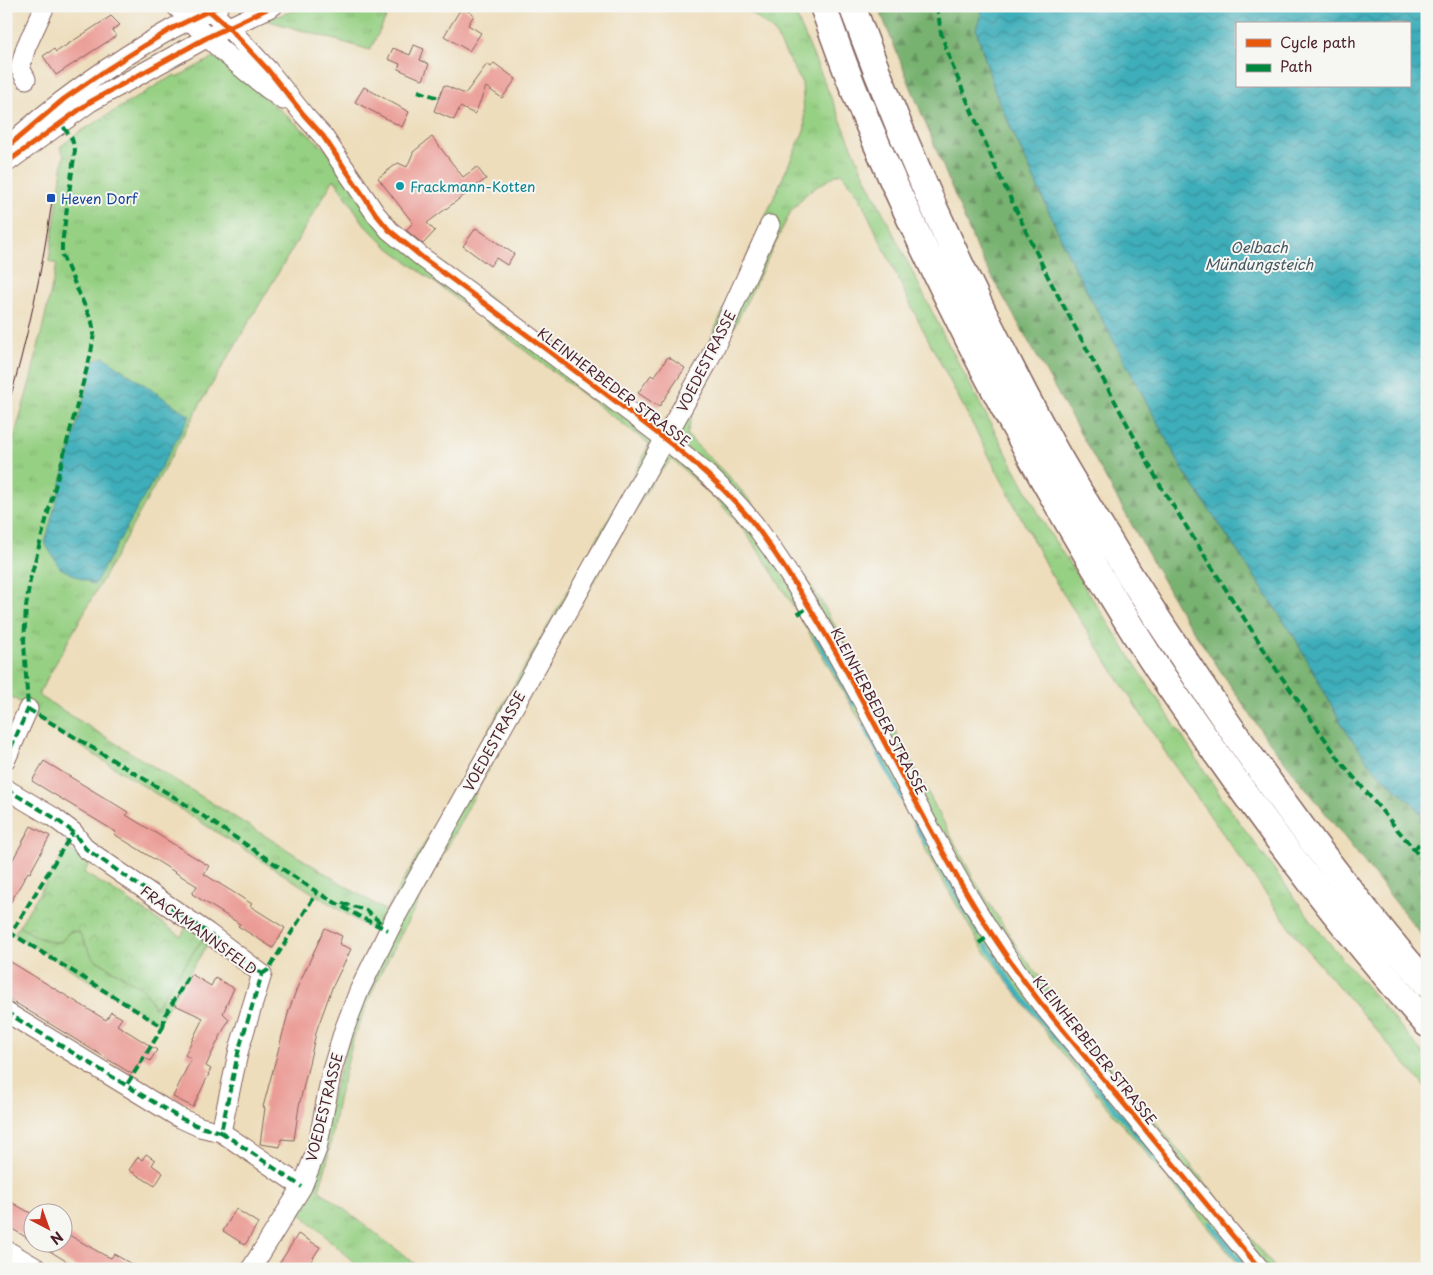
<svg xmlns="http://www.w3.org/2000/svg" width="1433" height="1275" font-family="'Playpen Sans',sans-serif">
<defs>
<pattern id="grass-tufts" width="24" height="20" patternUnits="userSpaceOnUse" patternTransform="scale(1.25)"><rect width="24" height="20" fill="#96d083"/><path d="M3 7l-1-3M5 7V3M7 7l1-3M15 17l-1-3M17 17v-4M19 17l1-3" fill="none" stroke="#83b271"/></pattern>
<pattern id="forest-firs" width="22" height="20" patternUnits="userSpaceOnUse" patternTransform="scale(1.25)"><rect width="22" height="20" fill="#78b271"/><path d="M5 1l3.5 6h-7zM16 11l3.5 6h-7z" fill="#64905d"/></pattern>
<pattern id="park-crowns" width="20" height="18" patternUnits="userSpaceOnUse" patternTransform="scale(1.25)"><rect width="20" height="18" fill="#96d083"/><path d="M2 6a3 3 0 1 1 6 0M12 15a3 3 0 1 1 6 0" fill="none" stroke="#83b271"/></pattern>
<pattern id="water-waves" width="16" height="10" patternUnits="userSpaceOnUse" patternTransform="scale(1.25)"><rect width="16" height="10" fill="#3eaeba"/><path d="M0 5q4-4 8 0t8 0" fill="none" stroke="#368d97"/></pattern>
</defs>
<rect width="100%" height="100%" fill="#f6f6f2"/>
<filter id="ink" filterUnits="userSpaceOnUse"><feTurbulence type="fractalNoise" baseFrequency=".02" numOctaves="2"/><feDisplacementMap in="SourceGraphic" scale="10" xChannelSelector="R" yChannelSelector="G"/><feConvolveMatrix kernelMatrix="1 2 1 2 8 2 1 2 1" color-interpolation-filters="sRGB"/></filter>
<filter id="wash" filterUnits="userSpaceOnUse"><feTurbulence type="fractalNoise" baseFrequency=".0096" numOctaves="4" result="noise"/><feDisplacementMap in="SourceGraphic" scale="20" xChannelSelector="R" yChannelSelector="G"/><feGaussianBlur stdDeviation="1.12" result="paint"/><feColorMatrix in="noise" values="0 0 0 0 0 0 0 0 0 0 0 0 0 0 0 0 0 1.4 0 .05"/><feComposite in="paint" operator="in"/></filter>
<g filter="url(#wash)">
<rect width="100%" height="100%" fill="#edddbb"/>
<path fill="url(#grass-tufts)" stroke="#707857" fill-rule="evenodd" d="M307 6H392L370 50 266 20Z
M743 6H792L862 170 944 336 1047 529 1226 804 1320 932 1427 1058V1089L1301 943 1171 761 1050 573 914 312 858 194 841 173 836 175 807 193 791 211 693 411 687 435 732 480 756 507 818 596 892 725 975 881 1021 953 1073 1021 1276 1269H1243L1055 1044 982 948 934 866 872 741 795 609 760 553 741 526 719 502 672 459 653 480 629 520 515 719 378 978 354 1037 338 1100 327 1163 319 1190 422 1269H361L297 1210 361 1001 389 939 365 926 36 718 17 700 6 694V466L31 378 57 264 49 261 64 155 60 147 78 133 162 82 175 75 177 77 214 57 229 67 319 143 367 190 407 237 666 429 698 367 805 128 802 83 774 32ZM334 179 365 225 385 245 649 444 642 460 386 911 38 695 202 401Z
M19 926C33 935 44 943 61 942L70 931 79 932 93 958 144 989 155 1008 203 938 209 942 158 1023 14 934Z"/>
<path fill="url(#forest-firs)" stroke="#61684e" d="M878 6H984L976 29 996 95 1074 267 1183 470 1294 636 1344 728 1372 767 1414 805 1427 820V942L1264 735 1182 614 977 250Z"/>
<path fill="url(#park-crowns)" stroke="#707857" d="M67 848 90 862 84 873 121 895 181 936 187 926 203 938 155 1008 144 989 93 958 79 932 70 931 61 942C44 943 33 935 19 926Z"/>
<path fill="url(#water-waves)" stroke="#446672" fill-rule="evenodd" d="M984 6H1427V801L1421 814 1414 805 1372 767 1344 728 1294 636 1183 470 1074 267 996 95 976 29ZM1237 24H1409V86H1237Z
M104 357 190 416 94 585 60 568 45 543 93 364 95 360Z"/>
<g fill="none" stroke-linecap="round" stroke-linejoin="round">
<path stroke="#3eaeba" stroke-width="4.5" d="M816 637 854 704
M864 725 926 844
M933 855 980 934
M987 946 1012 984 1041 1020 1194 1204
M1210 1223 1247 1269"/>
</g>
<g id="blocks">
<path fill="#eb9c96" d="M462 7 474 15 468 25 481 33 469 51 444 36Z
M111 16 120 25 112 30 116 36 56 75 43 56 54 49 56 52Z
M414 45 424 49 420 60 429 64 423 80 398 69 400 64 388 59 393 48 410 55Z
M494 63 516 79 502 98 486 87 475 114 460 107 454 120 434 111 444 85 465 94 487 64 491 67Z
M364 87 409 112 402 127 355 102Z
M432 137 463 177 477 167 486 179 427 223 435 231 423 244 406 230 413 223 378 178 398 163 407 167 413 153V152Z
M476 228 514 254 507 265 496 258 490 266 463 246Z
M668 357 685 368 659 407 638 393 651 375 654 377Z
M44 761 128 812 126 815 209 866 204 874 252 904 250 906 285 928 273 948 238 926 240 924 192 894 197 886 114 834 116 832 32 781Z
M31 826 50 836 30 873 28 872 6 910V861L11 863Z
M325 928 342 936 339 944 351 949 332 988 317 1029 299 1106 294 1140 281 1139 280 1147 260 1144 265 1108 263 1107 289 1010 297 988Z
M6 959 106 1020 111 1012 122 1018 117 1025 157 1050 150 1061 143 1057 132 1074 6 997Z
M191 974 211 986 215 978 234 988 223 1013 229 1019 211 1055 206 1066 211 1069 208 1074H209L193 1107 173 1097 191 1059 185 1055 203 1018 173 1004Z
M146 1154 155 1160 152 1165 163 1173 155 1186 129 1170 138 1157 142 1160Z
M6 1199 32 1214V1241L6 1225Z
M236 1209 258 1223 245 1245 223 1231Z
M62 1231 104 1255 111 1258 114 1254 140 1269H79L35 1242H62Z
M298 1234 320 1247 306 1269H276Z"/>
</g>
</g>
<g filter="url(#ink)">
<use href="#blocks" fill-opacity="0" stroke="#83625d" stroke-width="1"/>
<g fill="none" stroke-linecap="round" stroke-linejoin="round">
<g stroke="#83625d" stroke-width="21">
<path id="minor" d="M176 6C206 38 247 74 283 100
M204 6 228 27 268 70 304 115 323 136 375 213 389 230 423 258C485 303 545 349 606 394 658 434 713 472 754 524 770 545 784 567 798 589 884 724 941 876 1040 1002L1260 1269
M26 79 20 68 26 47 45 6
M6 148C53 104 114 61 170 30 186 21 203 14 219 6
M6 163 90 102 208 37 273 6
M6 759 28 709
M6 789 53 817 73 832 86 849 208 933 262 974 239 1049 221 1132 200 1127 178 1117 6 1012
M221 1132 302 1187
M6 1250 38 1269
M251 1269 302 1187 317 1149 332 1070 344 1030 359 991 395 918 708 362 770 225"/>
</g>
<g stroke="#83625d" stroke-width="29">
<path id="highway" d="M823 6C835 40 847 74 861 107 937 289 1029 464 1134 632 1161 676 1191 718 1221 760 1285 851 1353 940 1427 1024
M852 6C908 158 976 307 1054 449 1067 472 1081 495 1095 518 1139 592 1186 664 1235 734 1295 820 1358 905 1427 984"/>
</g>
<use href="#minor" stroke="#fff" stroke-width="19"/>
<use href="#highway" stroke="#fff" stroke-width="26"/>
<path stroke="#4a1f2b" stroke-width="1" d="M6 413C27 341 43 268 53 194"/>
<path stroke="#00873e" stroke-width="4" stroke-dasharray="8 4" stroke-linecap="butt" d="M937 6 941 33 952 65 996 168 1048 277 1160 485 1278 672 1341 762 1427 865
M418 91 439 98
M798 614 809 607
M28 709 179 800 317 892 362 918 388 930
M6 759 28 709 24 642 26 607 30 580 91 353 94 333 92 322 62 255V244L75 150 72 139 60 122
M6 789 53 817 73 832 86 849 208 933 262 974 239 1049 221 1132 200 1127 178 1117 6 1012
M1414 850 1427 834
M342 903 366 910 383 925
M9 932 163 1027 126 1086
M6 937 13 930 73 832
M979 943 992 934
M262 974 268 970 317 892
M163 1027 165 1015 189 976
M221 1132 302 1187"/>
<g stroke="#f6f6f2" stroke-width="8">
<path id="cycleway" d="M204 6 228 27 268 70 304 115 323 136 375 213 389 230 423 258C485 303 545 349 606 394 658 434 713 472 754 524 770 545 784 567 798 589 884 724 941 876 1040 1002L1260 1269
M6 148 64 99 109 68 171 29 219 6
M6 163 90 102 208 37 273 6"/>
</g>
<use href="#cycleway" stroke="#e8590c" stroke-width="5"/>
</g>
</g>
<circle fill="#0f9aa8" stroke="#f6f6f2" stroke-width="2" cx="400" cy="186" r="5"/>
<rect fill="#1a4fb4" stroke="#f6f6f2" stroke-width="2" x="46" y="193" width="10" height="10" rx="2.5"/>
<g text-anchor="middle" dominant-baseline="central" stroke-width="4" stroke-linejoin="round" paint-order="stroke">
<g font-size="14" fill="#0d838f" stroke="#f6f6f2" text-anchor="start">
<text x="410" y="186">Frackmann-Kotten</text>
</g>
<g font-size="14" fill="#164399" stroke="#f6f6f2" text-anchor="start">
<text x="61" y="198">Heven Dorf</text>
</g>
<g font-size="14" fill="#4a1f2b" stroke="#f6f6f2">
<text transform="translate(706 361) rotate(-63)">VOEDESTRASSE</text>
<text transform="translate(614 387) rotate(37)">KLEINHERBEDER STRASSE</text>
<text transform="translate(879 711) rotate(62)">KLEINHERBEDER STRASSE</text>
<text transform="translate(494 741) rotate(-61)">VOEDESTRASSE</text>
<text transform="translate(199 930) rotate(36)">FRACKMANNSFELD</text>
<text transform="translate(1095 1050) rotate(51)">KLEINHERBEDER STRASSE</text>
<text transform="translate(324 1107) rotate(-76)">VOEDESTRASSE</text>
</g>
<g font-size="15" font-style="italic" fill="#455864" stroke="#f6f6f2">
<text x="1259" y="246">Oelbach<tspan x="1259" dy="17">Mündungsteich</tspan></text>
</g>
</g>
<rect width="1433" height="1275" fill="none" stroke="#f6f6f2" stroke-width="25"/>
<rect x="1236" y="22" width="175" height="65" fill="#f6f6f2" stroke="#b1a0a2"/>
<rect x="1246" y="39" width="25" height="8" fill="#e8590c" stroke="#b1a0a2"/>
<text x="1280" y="48" font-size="15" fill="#4a1f2b">Cycle path</text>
<rect x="1246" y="64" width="25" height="8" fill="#00873e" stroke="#b1a0a2"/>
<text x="1280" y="72" font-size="15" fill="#4a1f2b">Path</text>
<g transform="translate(48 1228) rotate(139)"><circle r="24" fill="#f6f6f2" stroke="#b1a0a2"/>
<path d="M0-4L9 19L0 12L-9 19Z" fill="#c8321e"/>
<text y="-8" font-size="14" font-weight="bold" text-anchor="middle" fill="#4a1f2b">N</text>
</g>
</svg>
